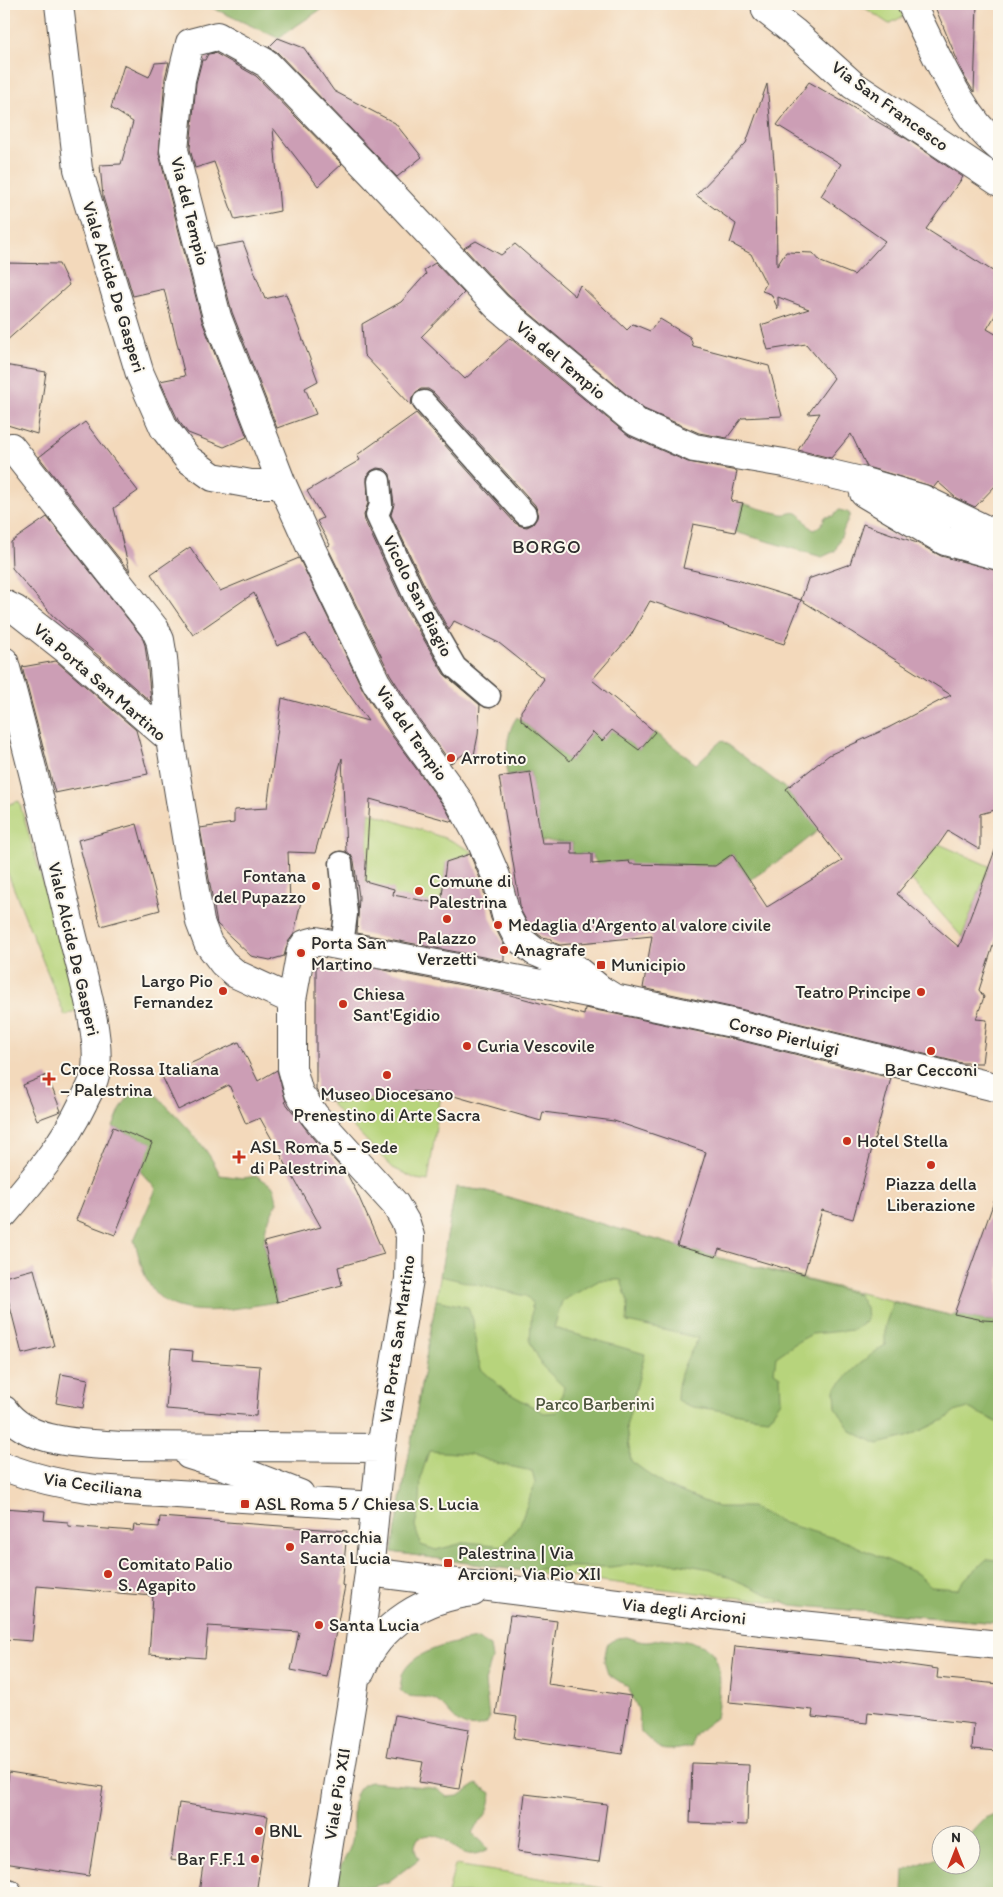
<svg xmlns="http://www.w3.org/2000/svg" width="1003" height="1897" font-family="Itim,sans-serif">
<rect width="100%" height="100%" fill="#fbf7ec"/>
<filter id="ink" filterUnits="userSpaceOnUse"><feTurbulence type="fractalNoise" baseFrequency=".02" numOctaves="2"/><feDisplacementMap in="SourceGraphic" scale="10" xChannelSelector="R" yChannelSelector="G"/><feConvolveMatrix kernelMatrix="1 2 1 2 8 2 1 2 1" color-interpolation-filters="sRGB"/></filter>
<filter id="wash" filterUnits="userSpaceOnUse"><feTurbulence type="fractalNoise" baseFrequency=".0096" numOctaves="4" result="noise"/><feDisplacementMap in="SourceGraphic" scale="20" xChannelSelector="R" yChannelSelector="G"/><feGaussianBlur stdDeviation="1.12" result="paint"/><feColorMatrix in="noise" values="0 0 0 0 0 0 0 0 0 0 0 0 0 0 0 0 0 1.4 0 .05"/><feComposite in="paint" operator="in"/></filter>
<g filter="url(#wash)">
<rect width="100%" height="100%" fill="#f3d9bb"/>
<path fill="#b7d47b" stroke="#718053" d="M859 4H907L911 12 889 24Z
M19 801 80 1008 65 1016 4 864V806Z
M369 812 450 840 473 852 446 863 441 905 402 897 399 911 365 881Z
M939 844 989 866 962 937 910 878Z
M412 1091 441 1094 428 1181 416 1179 393 1168 332 1105V1100L405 1099Z
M456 1187 486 1191 515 1199 716 1257 953 1316 954 1314 983 1320 999 1321V1623C796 1608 594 1581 392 1552Z
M455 1865 603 1888 602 1893H448Z"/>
<path fill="#91b66b" stroke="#5e704b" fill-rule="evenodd" d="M204 4H329L278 38Z
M743 503C756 508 769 511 782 514 787 515 792 511 797 513 805 517 806 526 814 530L822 524 825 517 833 516 839 510 847 512 850 514 835 551 822 557 735 532Z
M517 717 570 761 593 732 602 740 612 730 639 750 655 732 696 764 722 740 786 789 819 830 789 854 750 880 732 854 712 867 664 864 630 866 629 861 597 864 592 854H572V843L541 841 530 772 507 775C507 755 505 734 517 717Z
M151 1089C175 1116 205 1141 220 1175L243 1178 257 1176 274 1187 277 1202 266 1226 264 1242 277 1302C239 1307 176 1325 151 1287 142 1274 139 1254 134 1240L156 1189 140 1171 151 1143 113 1127C123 1105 124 1092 151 1089Z
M456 1187 486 1191 515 1199 716 1257 858 1294 866 1308 867 1320 853 1330 812 1334 799 1341 776 1357 774 1372 780 1376 781 1401 769 1418C752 1417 735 1413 718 1410 701 1407 693 1410 677 1400 677 1376 686 1359 699 1338L627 1322 628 1302 621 1280H600L562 1301 554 1328 645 1354 626 1427 631 1461 664 1485 718 1507H751L784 1523 847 1542 918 1574 931 1587 958 1589 966 1578 987 1559 999 1560V1623L791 1605 711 1569 676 1563H641L611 1567H562L522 1571 392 1552 436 1300 468 1307 473 1320 477 1354 481 1369 505 1391 544 1413 557 1412 564 1387 543 1367 530 1342 532 1302 526 1296 440 1276ZM429 1451 470 1454 499 1464 532 1471 535 1483 520 1524 503 1546 467 1542 436 1550 421 1545 415 1526 420 1503 421 1476Z
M893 1302 953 1316 954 1314 983 1320 999 1321V1423L968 1408 955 1412 944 1420 907 1437 878 1444 851 1431 836 1408 835 1390C851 1371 864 1359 885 1345V1326Z
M627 1637C633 1639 640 1642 646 1642 654 1642 661 1638 669 1639 680 1640 698 1642 707 1648 726 1661 719 1699 716 1718 705 1726 693 1733 691 1747 660 1752 663 1753 641 1732L638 1709 628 1687 608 1674 604 1661 607 1645 617 1638Z
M478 1639 490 1646 492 1659 485 1682 489 1719 486 1724C452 1736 452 1703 429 1698 418 1695 408 1700 400 1690 401 1684 401 1676 404 1671 417 1649 455 1642 478 1639Z
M371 1782 425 1787 437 1789 447 1797 459 1796 477 1784 491 1793C491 1801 489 1810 484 1817 480 1823 475 1826 472 1833 478 1839 484 1842 488 1849 457 1866 456 1837 431 1835 427 1835 422 1837 419 1837 413 1846 414 1850 419 1859L388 1882 371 1887 340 1883 337 1874C342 1863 349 1853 352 1841 356 1823 345 1786 371 1782Z
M999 1812V1893H903L904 1870 940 1856V1864H970V1834L985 1818Z"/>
<g id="blocks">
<path fill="#cc9eb5" d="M959 4H977L974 92 964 76 935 7Z
M278 38 304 48 334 91 395 123 422 157 397 177 277 52 269 47Z
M215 53 256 76 342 164 318 186 273 128 280 211 235 220 214 162 195 168 190 149 196 83 202 60H205L208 54Z
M169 62 165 78 159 154 202 321 247 437 224 447 188 433 178 420 160 381 185 376 164 289 133 296 103 197 100 165 121 164 133 122 111 108 124 65 149 77 155 63Z
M809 82 907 139 963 177 926 229 999 275V309L987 329 999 336V482L975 507 956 498 938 482 934 487 867 467 851 434 831 458 798 450 820 413 808 414 834 378 806 344 768 350 761 325 809 309 778 297V309L771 294 762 291 766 284 751 254 730 243 736 224 696 195 746 143 767 84 776 185 777 266 786 252 813 253 821 262 854 275 885 241 821 196 841 164 777 125Z
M476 241 501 255 515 244 575 296 580 285 627 330 633 324 650 331 660 319 690 337 693 346 769 366 782 416 742 418 727 438 699 433 644 409 509 296 464 248Z
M243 242 265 299 286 294 318 381 305 388 316 414 277 428 232 312 215 247Z
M4 263 59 264 69 285 4 343Z
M435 263 464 293 421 337 465 379 510 338 629 436 688 462 737 471 731 501 743 503 735 532 693 524 683 568 737 580 801 600 784 644 650 601 631 635 592 680 655 732 639 750 612 730 602 741 593 732 570 761 521 720V711L544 679 499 643 454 621 449 630 430 597 391 515 394 504 390 474 385 469 377 468 371 471 367 476 368 503 364 515 365 521 406 609 444 674 480 705 478 735 473 760 465 753 451 763 416 715 390 674 327 546 330 545 317 521 323 518 307 491 360 460 357 455 416 413 515 523 521 526 527 527 533 524 537 518 538 512 535 505 434 393 428 389H421L416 392 412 398 411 405 364 355 362 324 401 302 426 274 424 270Z
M4 365 46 372 37 434 4 424Z
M85 422 138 491 114 508 130 572 39 457Z
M47 517 142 637 145 645 147 660 151 702 53 616 12 568 11 542Z
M863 524 917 543 941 556 999 571V809L980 814V850L948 831 939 844 897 894 959 947 997 845H999V927L979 990 984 997 976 1019 987 1020 982 1063H961L744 1010 643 988 652 936 560 945 552 942V939L542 937 530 928 521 911 499 777 530 772 542 843H572V854H592V864L629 861 630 864 715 866 732 854 767 907 842 861 786 789 829 755 888 728 951 695 801 600 808 579 850 564Z
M190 547 220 591 299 558 363 690 390 733 446 809 453 822 370 799 365 881 394 889 393 895 441 904 446 862 470 854 481 881 491 919 504 945V961L357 933 359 897 354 861 351 855 346 851 342 758 315 853 288 852 290 902 301 901 294 934 288 942 284 956 270 960 251 956 217 924 200 828 234 823V810L267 808 282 698 368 721 306 634 277 646 254 593 193 635 151 574Z
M56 661 136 730 148 774 55 793 22 667Z
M137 824 160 910 101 926 78 840Z
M343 962 503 993 584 1015 585 1008 611 1013 738 1040 891 1078 853 1219 822 1210 804 1274 719 1249 716 1257 677 1246 706 1152 614 1121 543 1112 541 1121 454 1096 441 1094 412 1091 405 1099 323 1100 316 1090V966L341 970Z
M239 1042 258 1081 277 1070 286 1102H285L316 1142V1140L347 1174 357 1193 384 1254 338 1267 342 1285 277 1302 264 1242 321 1227 260 1118 246 1124 229 1085 178 1110 162 1076Z
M47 1075 61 1111 37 1120 23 1085Z
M113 1127 152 1143 115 1235 76 1220Z
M996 1196H999V1321L983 1320 954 1314Z
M34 1269 54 1346 22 1354 4 1283V1277Z
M171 1349 193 1351 192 1361 260 1366 256 1416 166 1409Z
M61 1374 88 1379 83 1408 56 1403Z
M4 1508 45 1511 44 1520 68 1522V1526L133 1531 134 1525 159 1527 160 1517 347 1531 342 1585 345 1586 327 1677 291 1670 299 1632 208 1626 205 1658 149 1654 153 1596 37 1586 32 1641 4 1639Z
M510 1615 557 1621 548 1684 631 1696 622 1754 514 1738 517 1717 496 1714Z
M735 1646 874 1660 938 1669 937 1678 999 1684V1751L972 1749 974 1724 868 1712 867 1723 812 1717 813 1710 729 1702Z
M395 1715 469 1729 459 1789 419 1782 423 1762 387 1756Z
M692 1763 749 1765 747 1825 690 1823Z
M9 1772 103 1787 89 1876 4 1863V1808Z
M525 1794 607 1804 599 1862 518 1851Z
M179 1803 268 1816 256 1893H199L203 1865 171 1860Z"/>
</g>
</g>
<g filter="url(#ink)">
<use href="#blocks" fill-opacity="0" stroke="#494541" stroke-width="1"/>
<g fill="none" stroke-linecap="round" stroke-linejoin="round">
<g stroke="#494541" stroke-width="25">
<path id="pedestrian" d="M424 402 525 514
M379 481 381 505 377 515 418 603 455 667 489 696
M341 863 346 914 342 946"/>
</g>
<g stroke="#494541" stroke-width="30">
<path id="minor" d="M59 4 78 169 140 374 164 428 188 459 213 477 251 484H282
M765 4 766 10 794 32 853 85 999 182
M11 447 155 629 160 640 163 658 170 739 200 922 208 943 223 963 236 974 292 1000
M864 493 945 541 999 556
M4 604 16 610 67 650 170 739
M4 661C29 751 50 842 72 933 81 970 103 1040 95 1075 93 1085 87 1094 83 1103 63 1145 34 1179 4 1214
M614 998 601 990 574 968 534 951 518 938 506 915 496 876 481 841 459 801 403 724 376 682 311 548 282 484 217 317 174 150 181 80 190 43 217 36 266 63 373 174 498 307 636 422 694 448 784 463 861 481 923 499 999 536
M4 1410C28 1444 82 1443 120 1446L381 1448
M189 1455 240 1471 300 1494
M4 1467C34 1478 63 1485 95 1489L375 1506
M369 1572 381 1448 409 1279 410 1236 406 1223 395 1204 315 1116 299 1093 292 1068V1000L301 950 305 944 316 941 614 998 741 1025 999 1088
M4 1892 8 1893"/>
</g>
<g stroke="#494541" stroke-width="30">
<path id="tertiary" d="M911 4C935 51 958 112 999 147
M361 1671C379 1623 425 1598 473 1592
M321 1893 353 1694 369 1572 762 1621 999 1645"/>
</g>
<use href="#pedestrian" stroke="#fff" stroke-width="22"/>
<use href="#minor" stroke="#fff" stroke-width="28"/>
<use href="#tertiary" stroke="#fff" stroke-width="28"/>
</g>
</g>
<g fill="#c8321e" stroke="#fbf7ec" stroke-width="2">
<circle cx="451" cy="758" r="5"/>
<circle cx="316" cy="886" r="5"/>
<circle cx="419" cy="891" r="5"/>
<circle cx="447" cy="919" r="5"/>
<circle cx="498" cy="925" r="5"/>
<circle cx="504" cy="950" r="5"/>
<circle cx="301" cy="953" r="5"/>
<rect x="596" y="960" width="10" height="10" rx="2.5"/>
<circle cx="223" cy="991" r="5"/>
<circle cx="921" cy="992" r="5"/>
<circle cx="343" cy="1004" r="5"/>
<circle cx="467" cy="1046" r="5"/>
<circle cx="931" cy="1051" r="5"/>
<circle cx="387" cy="1075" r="5"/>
<path d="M46.5 1071.5h5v5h5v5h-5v5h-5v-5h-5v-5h5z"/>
<circle cx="847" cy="1141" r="5"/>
<path d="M236.5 1149.5h5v5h5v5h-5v5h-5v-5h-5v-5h5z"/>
<circle cx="931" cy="1165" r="5"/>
<rect x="240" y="1499" width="10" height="10" rx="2.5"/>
<circle cx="290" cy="1547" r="5"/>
<rect x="443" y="1558" width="10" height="10" rx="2.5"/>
<circle cx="108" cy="1574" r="5"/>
<circle cx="319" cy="1625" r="5"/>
<circle cx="259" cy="1831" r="5"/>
<circle cx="255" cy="1859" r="5"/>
</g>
<g text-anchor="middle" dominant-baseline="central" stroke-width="4" stroke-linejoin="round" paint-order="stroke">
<g font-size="18" fill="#2b2b2b" stroke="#fbf7ec">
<text transform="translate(890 106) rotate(36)">Via San Francesco</text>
<text transform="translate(190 211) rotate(76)">Via del Tempio</text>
<text transform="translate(114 287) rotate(73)">Viale Alcide De Gasperi</text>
<text transform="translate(561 360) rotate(40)">Via del Tempio</text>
<text transform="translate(418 596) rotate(63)">Vicolo San Biagio</text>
<text transform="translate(100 682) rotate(41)">Via Porta San Martino</text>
<text transform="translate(412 733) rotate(55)">Via del Tempio</text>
<text transform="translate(74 949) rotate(77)">Viale Alcide De Gasperi</text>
<text transform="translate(784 1036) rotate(14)">Corso Pierluigi</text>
<text transform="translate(397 1339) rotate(-82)">Via Porta San Martino</text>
<text transform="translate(93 1485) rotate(8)">Via Ceciliana</text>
<text transform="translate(684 1611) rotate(7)">Via degli Arcioni</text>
<text transform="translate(337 1794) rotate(-81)">Viale Pio XII</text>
</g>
<g font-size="18" fill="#2b2b2b" stroke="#fbf7ec" text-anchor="start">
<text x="461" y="758">Arrotino</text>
<text x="306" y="876" text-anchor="end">Fontana<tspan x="306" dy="21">del Pupazzo</tspan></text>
<text x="429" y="881">Comune di<tspan x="429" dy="21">Palestrina</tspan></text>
<text x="508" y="925">Medaglia d'Argento al valore civile</text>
<text x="447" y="938" text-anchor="middle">Palazzo<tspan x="447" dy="21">Verzetti</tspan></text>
<text x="311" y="943">Porta San<tspan x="311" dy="21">Martino</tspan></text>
<text x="514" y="950">Anagrafe</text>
<text x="611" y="965">Municipio</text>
<text x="213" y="981" text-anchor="end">Largo Pio<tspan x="213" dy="21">Fernandez</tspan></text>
<text x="911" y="992" text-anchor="end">Teatro Principe</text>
<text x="353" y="994">Chiesa<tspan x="353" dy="21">Sant'Egidio</tspan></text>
<text x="477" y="1046">Curia Vescovile</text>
<text x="60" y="1069">Croce Rossa Italiana<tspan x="60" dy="21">– Palestrina</tspan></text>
<text x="931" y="1070" text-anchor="middle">Bar Cecconi</text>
<text x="387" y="1094" text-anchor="middle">Museo Diocesano<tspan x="387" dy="21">Prenestino di Arte Sacra</tspan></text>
<text x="857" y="1141">Hotel Stella</text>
<text x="250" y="1147">ASL Roma 5 – Sede<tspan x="250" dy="21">di Palestrina</tspan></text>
<text x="931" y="1184" text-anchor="middle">Piazza della<tspan x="931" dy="21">Liberazione</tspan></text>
<text x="255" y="1504">ASL Roma 5 / Chiesa S. Lucia</text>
<text x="300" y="1537">Parrocchia<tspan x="300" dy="21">Santa Lucia</tspan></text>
<text x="458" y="1553">Palestrina | Via<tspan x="458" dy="21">Arcioni, Via Pio XII</tspan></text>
<text x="118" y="1564">Comitato Palio<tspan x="118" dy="21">S. Agapito</tspan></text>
<text x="329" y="1625">Santa Lucia</text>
<text x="269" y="1831">BNL</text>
<text x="245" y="1859" text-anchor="end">Bar F.F.1</text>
</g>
<g font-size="18" fill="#4e553f" stroke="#fbf7ec">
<text x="595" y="1404">Parco Barberini</text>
</g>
<g font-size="19" letter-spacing="1" fill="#2b2b2b" stroke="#fbf7ec">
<text x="547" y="546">BORGO</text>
</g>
</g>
<rect width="1003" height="1897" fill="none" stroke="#fbf7ec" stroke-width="20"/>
<g transform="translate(956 1850)"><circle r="24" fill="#fbf7ec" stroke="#a8a59f"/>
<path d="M0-4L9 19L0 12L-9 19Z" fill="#c8321e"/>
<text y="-8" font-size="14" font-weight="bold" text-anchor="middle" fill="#2b2b2b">N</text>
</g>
</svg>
